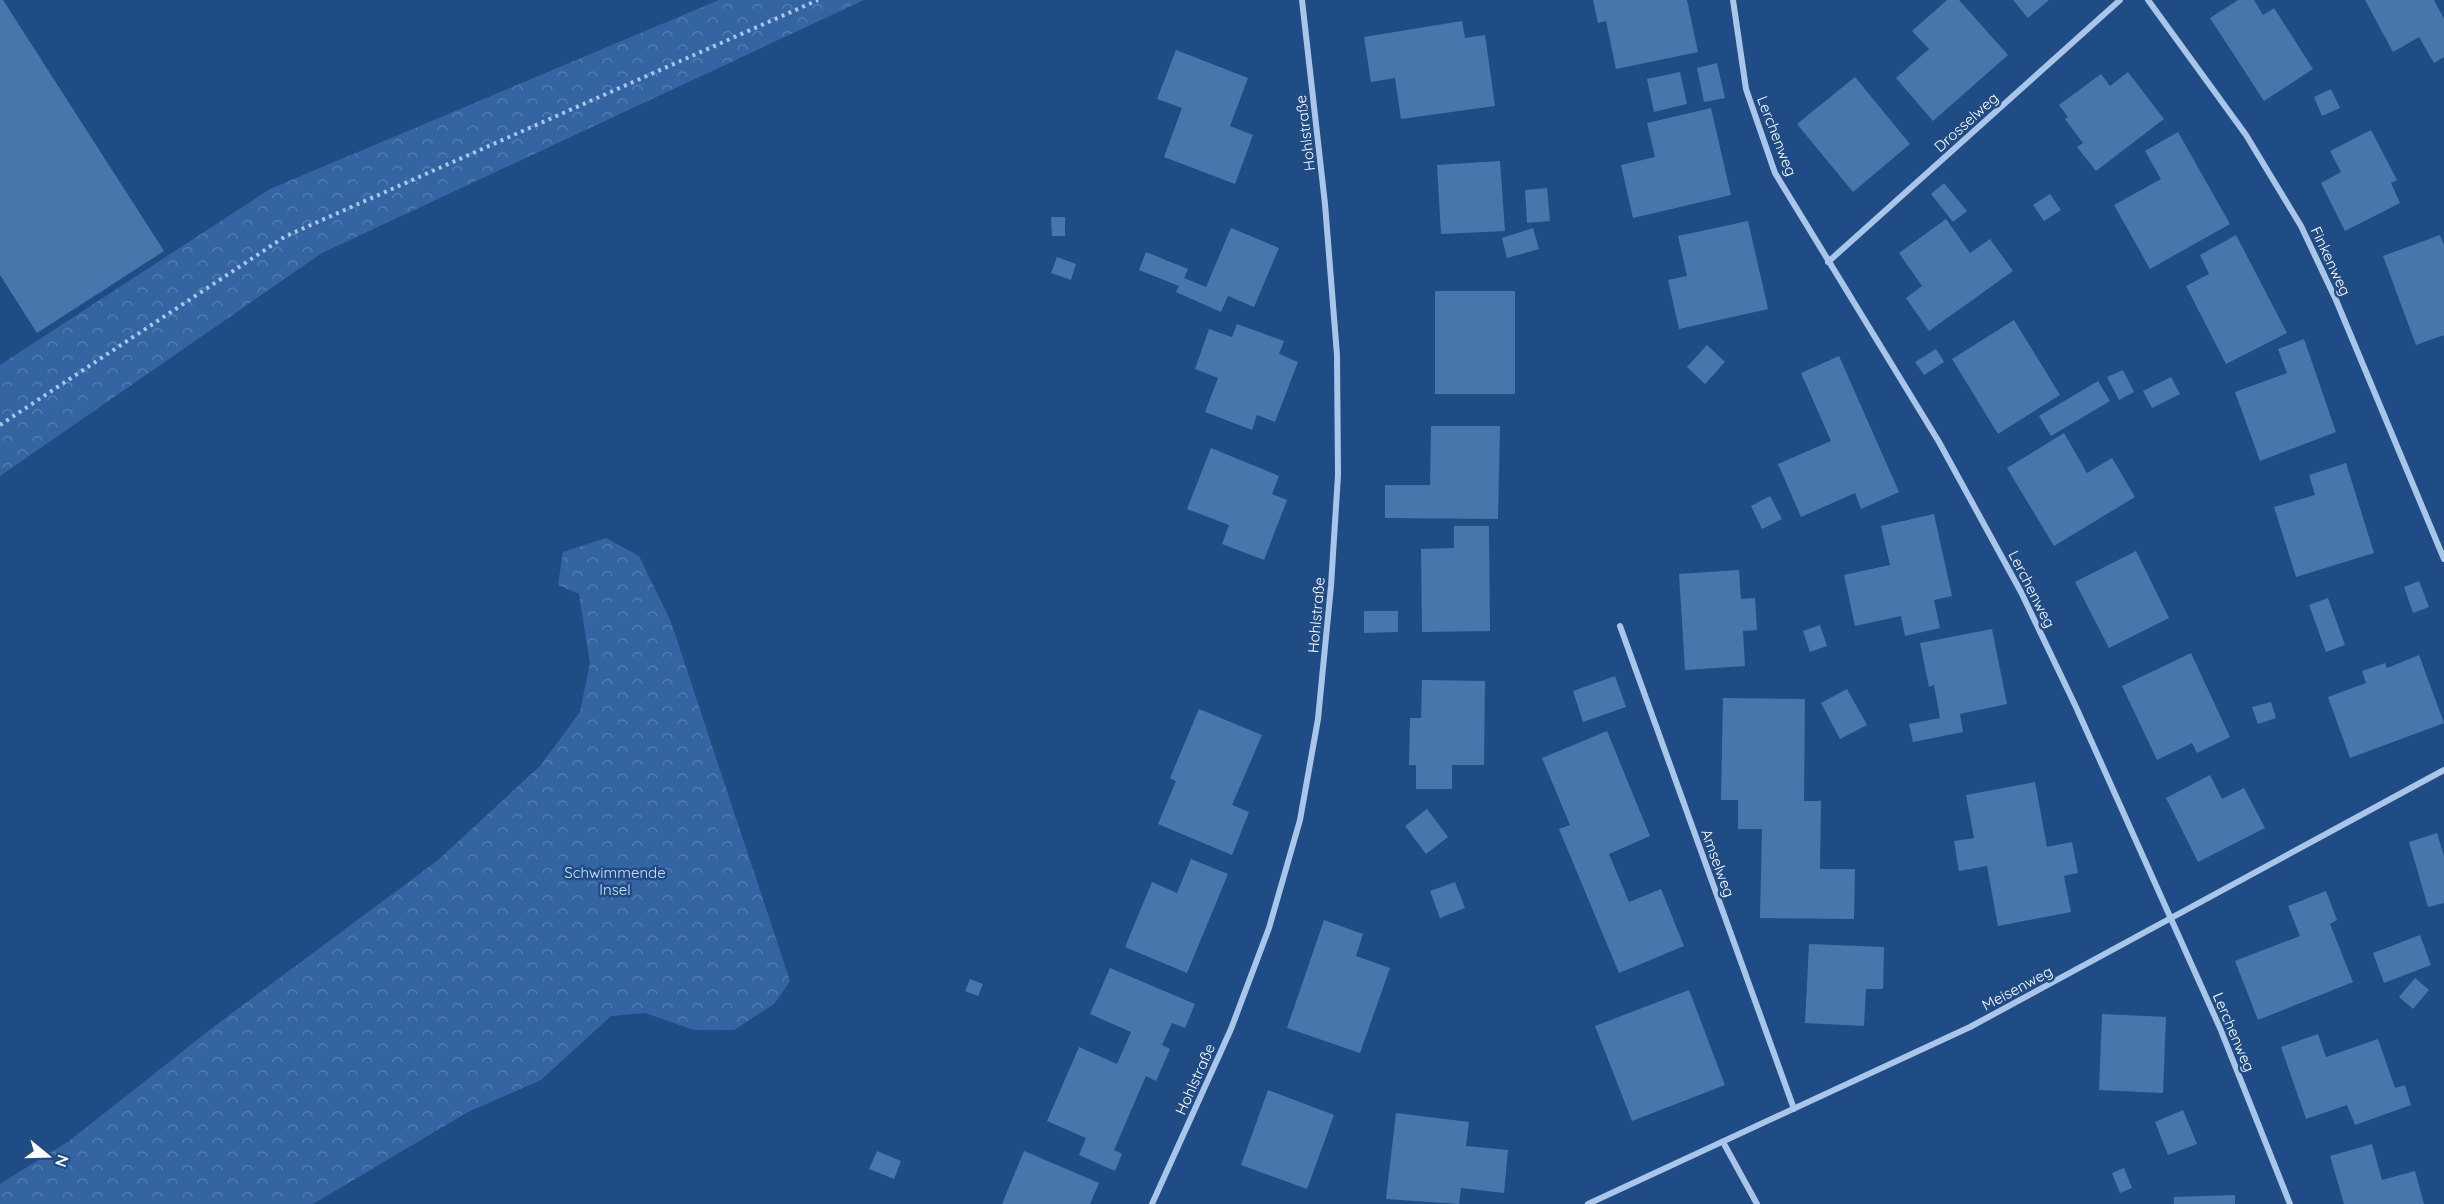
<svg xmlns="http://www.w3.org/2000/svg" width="2444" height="1204" font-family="Quicksand,sans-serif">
<defs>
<pattern id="forest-crowns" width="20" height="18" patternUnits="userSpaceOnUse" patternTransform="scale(1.5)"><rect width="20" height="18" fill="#3465a2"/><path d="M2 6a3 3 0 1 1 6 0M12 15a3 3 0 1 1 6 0" fill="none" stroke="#527cb0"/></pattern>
</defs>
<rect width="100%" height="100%" fill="#204c85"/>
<path fill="url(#forest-crowns)" d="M719 0H864L322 253 0 476V365L270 189Z
M606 538 639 556 671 622 790 981 774 1004 734 1030H694L645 1013 611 1016 541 1080 468 1112 313 1204H0V1184L69 1141 216 1025 437 861 540 766 580 712 590 663 579 594 558 585 563 552Z"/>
<path fill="#4975ad" d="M0 0H3L164 251 37 333 0 275Z
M1593 0H1687L1698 52 1616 69 1606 21 1598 23Z
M1947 0H1959L2008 55 1933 121 1896 78 1929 49 1912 31Z
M2013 0H2049L2028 18Z
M2238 0H2254L2263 15 2274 8 2313 69 2264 101 2210 18Z
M2365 0H2434L2444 19V57L2434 63 2419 37 2393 52Z
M1462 21 1465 38 1485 35 1495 106 1401 119 1395 78 1371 82 1364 37Z
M1176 50 1248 78 1230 126 1253 135 1235 184 1164 157 1182 108 1157 99Z
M1717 63 1725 98 1704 102 1697 68Z
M1680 72 1687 104 1654 112 1647 79Z
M2128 72 2164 119 2096 171 2077 147 2083 143 2065 119 2068 117 2059 105 2101 74 2110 86Z
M1855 77 1910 144 1853 192 1797 124Z
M2331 89 2340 108 2322 116 2314 97Z
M1711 108 1731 195 1633 218 1621 165 1655 157 1647 123Z
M2371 130 2397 180 2391 183 2400 203 2345 231 2321 183 2341 172 2330 151Z
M2178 132 2230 224 2150 269 2114 205 2161 179 2145 151Z
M1500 161 1505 231 1441 234 1437 165Z
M1944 183 1967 211 1953 222 1931 194Z
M1547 188 1550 221 1527 223 1525 190Z
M2050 194 2061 210 2044 221 2033 205Z
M1051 217H1065V236H1052Z
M1946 219 1970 253 1990 239 2013 271 1929 331 1906 298 1922 286 1899 253Z
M1748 221 1768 309 1679 329 1668 280 1687 276 1678 236Z
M1231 228 1279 248 1254 307 1228 296 1221 312 1176 292 1179 286 1139 270 1146 252 1188 269 1184 278 1206 287Z
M1533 228 1539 249 1507 258 1502 238Z
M2236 235 2287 333 2226 364 2186 286 2209 274 2200 255Z
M2440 235 2444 245V335L2416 345 2383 256Z
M1057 257 1076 264 1071 280 1051 273Z
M1435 291H1515V394H1435Z
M2014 320 2060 395 1998 434 1952 359Z
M1237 324 1284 341 1279 354 1298 362 1275 422 1257 415 1252 430 1205 412 1218 378 1195 369 1209 329 1232 337Z
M2304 339 2336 432 2260 461 2235 392 2287 373 2278 349Z
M1707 345 1725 362 1705 384 1687 367Z
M1936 349 1944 362 1924 375 1915 362Z
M1839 356 1899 492 1861 509 1855 493 1801 517 1778 464 1831 441 1801 373Z
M2123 370 2134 392 2119 400 2107 377Z
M2171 377 2180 394 2152 408 2143 391Z
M2098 381 2110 401 2051 436 2039 416Z
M1431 426H1500L1498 519 1385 518V485H1430Z
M2064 433 2087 473 2112 458 2135 497 2054 546 2007 468Z
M1211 448 1279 476 1272 494 1287 500 1264 560 1222 544 1229 525 1187 509Z
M2346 463 2374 553 2296 577 2274 507 2315 495 2309 475Z
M1770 496 1782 519 1762 529 1751 506Z
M1934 514 1952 596 1934 600 1940 628 1905 636 1901 616 1855 626 1844 575 1890 565 1881 526Z
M1454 526H1489L1490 631 1422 632 1421 549 1454 548Z
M2136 551 2169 618 2109 648 2075 582Z
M1739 570 1741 599 1755 598 1757 630 1743 631 1745 666 1685 670 1679 574Z
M2419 581 2429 607 2413 613 2404 587Z
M2328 598 2345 645 2326 652 2309 605Z
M1364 611H1398V632L1364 633Z
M1820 625 1827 646 1810 652 1803 631Z
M1992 629 2007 704 1960 714 1963 732 1913 742 1909 724 1940 718 1934 685 1929 687 1920 643Z
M2191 653 2230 737 2197 753 2192 743 2157 760 2122 686Z
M2419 655 2444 723 2350 758 2328 697 2366 683 2362 671 2385 663 2387 668Z
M1615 676 1626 707 1583 722 1573 691Z
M1422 680 1485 681 1484 765H1452V789H1416V765H1409L1410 718H1421Z
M1847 689 1867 725 1840 739 1821 703Z
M1723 698 1805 699 1804 801H1821L1820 869H1855L1854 919 1760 918 1762 829H1738V800H1721Z
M2271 702 2276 718 2258 724 2252 707Z
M1199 709 1262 735 1232 805 1249 812 1232 855 1158 824 1176 781 1170 778Z
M1607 731 1650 836 1609 854 1629 902 1661 889 1684 946 1619 973 1559 829 1570 825 1542 758Z
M2210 775 2222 799 2244 788 2265 828 2198 862 2166 798Z
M2035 782 2047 847 2072 842 2078 873 2064 876 2071 912 1998 926 1987 866 1959 871 1954 841 1974 838 1966 795Z
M1427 809 1448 837 1426 854 1405 826Z
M2437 833 2444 856V903L2428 907 2409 842Z
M1191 859 1228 874 1187 973 1125 947 1152 882 1177 893Z
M1455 882 1465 908 1440 918 1430 891Z
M2326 891 2337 920 2330 924 2353 982 2258 1020 2235 961 2300 936 2288 906Z
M1324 920 1363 934 1356 956 1390 968 1360 1053 1287 1028Z
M2420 935 2431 965 2384 983 2373 953Z
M1809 944 1884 947 1883 989H1866L1864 1026 1805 1023Z
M1110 968 1195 1004 1185 1028 1172 1023 1162 1045 1170 1049 1156 1081 1146 1076 1114 1150 1122 1154 1115 1171 1079 1155 1086 1138 1047 1121 1079 1047 1117 1064 1131 1032 1090 1014Z
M2415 978 2429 990 2413 1009 2399 997Z
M970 979 983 984 978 996 965 991Z
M1689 990 1725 1085 1632 1121 1595 1026Z
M2102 1014 2166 1017 2163 1093 2099 1090Z
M2318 1034 2326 1057 2378 1039 2395 1088 2405 1085 2411 1105 2355 1125 2347 1105 2306 1119 2281 1047Z
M1268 1090 1334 1115 1307 1189 1241 1165Z
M2183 1110 2197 1144 2168 1155 2155 1122Z
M1396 1113 1469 1122 1466 1146 1508 1150 1504 1193 1461 1188 1459 1204 1386 1199Z
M2372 1144 2382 1180 2415 1171 2424 1204H2344L2330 1156Z
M877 1151 901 1161 894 1179 869 1169Z
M1024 1151 1099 1183 1090 1204H1002Z
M2124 1168 2132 1188 2120 1193 2112 1173Z
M2235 1195V1204H2174V1197Z"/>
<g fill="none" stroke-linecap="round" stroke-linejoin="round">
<path stroke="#a9c6e9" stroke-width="4" stroke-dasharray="3 4.5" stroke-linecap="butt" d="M0 425 286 236 818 0"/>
<path stroke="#a9c6e9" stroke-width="6" d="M1733 0 1746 89 1775 173 1939 442 2021 592 2076 707 2220 1028 2290 1204
M2148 0 2246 135 2301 226 2336 300 2444 559
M1828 262 2120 0
M1620 626 1794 1109
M1723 1142 1757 1204
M1152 1204 1231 1029 1269 928 1300 820 1318 719 1331 586 1338 475 1337 355 1325 204 1302 0
M1588 1204 1970 1027 2444 770"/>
</g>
<g text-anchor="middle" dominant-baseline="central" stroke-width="5" stroke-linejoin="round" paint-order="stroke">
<g font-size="15" fill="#fff" stroke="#204c85">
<text transform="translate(1966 122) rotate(-42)">Drosselweg</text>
<text transform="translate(1305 133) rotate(-97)">Hohlstraße</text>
<text transform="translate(1777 136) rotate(69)">Lerchenweg</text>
<text transform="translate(2331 261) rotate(65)">Finkenweg</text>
<text transform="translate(2032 589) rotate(63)">Lerchenweg</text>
<text transform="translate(1316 615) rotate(-85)">Hohlstraße</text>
<text transform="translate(1718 863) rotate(70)">Amselweg</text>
<text transform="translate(2017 988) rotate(-28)">Meisenweg</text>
<text transform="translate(2234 1032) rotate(67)">Lerchenweg</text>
<text transform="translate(1195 1079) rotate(-66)">Hohlstraße</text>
</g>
<g font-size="15" fill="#cde0f7" stroke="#204c85">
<text x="615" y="872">Schwimmende<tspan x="615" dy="17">Insel</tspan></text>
</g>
</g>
<g transform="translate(48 1156) rotate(109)" stroke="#204c85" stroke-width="4.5" paint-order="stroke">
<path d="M0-4.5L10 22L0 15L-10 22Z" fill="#ffffff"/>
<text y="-9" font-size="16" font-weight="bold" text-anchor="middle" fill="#ffffff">N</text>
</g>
</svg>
